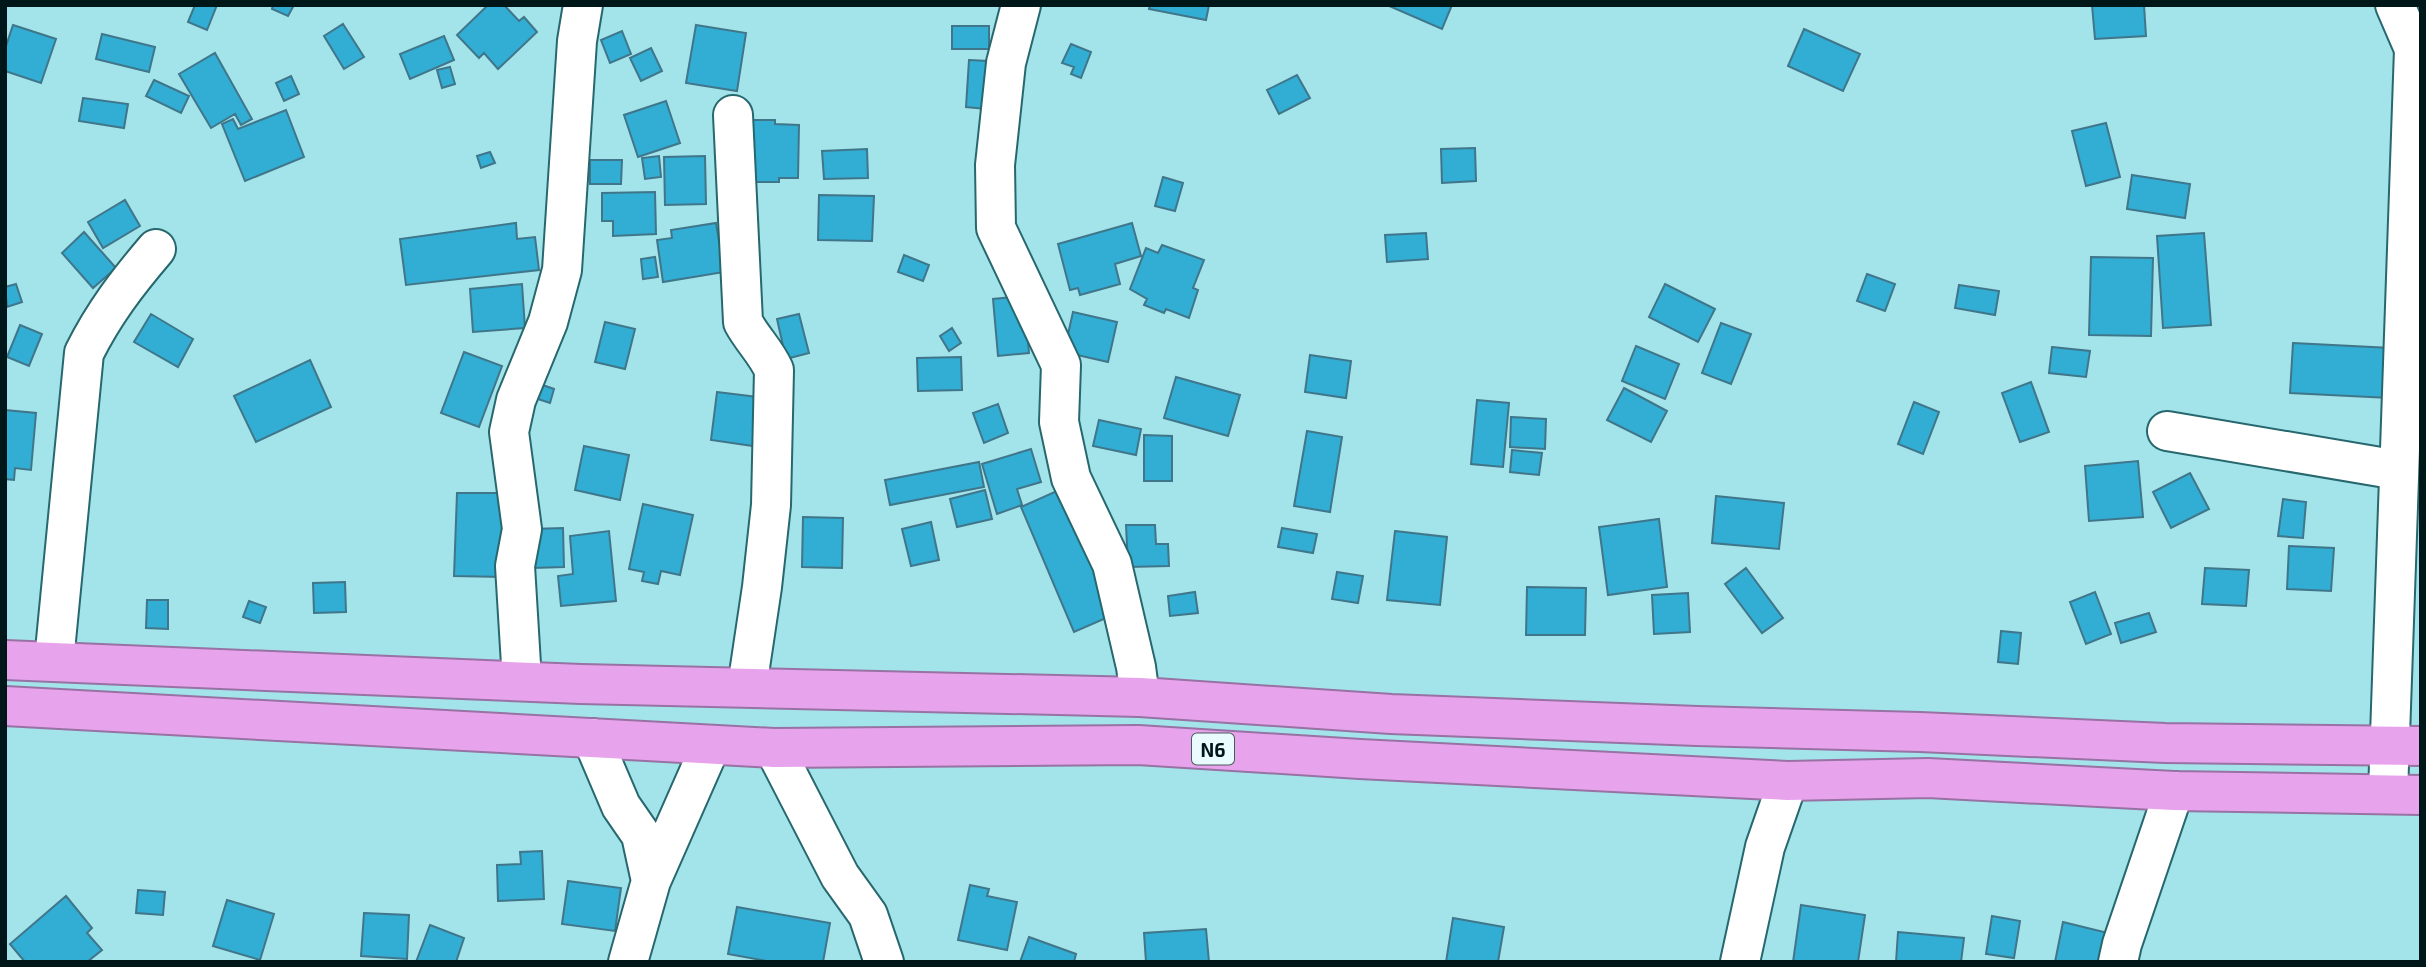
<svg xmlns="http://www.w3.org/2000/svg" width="2426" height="967" font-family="'Exo 2',sans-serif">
<rect width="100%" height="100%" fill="#a3e3ea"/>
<path fill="#32add4" stroke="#40768a" stroke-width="2" d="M195 5H217L207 30 188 22Z
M273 5H294L288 16 272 9Z
M488 5H504L519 21 524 17 537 32 498 69 484 53 479 58 457 35Z
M1150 5H1209L1206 20 1149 9Z
M1387 5H1452L1442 29Z
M2092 5H2144L2146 36 2095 39Z
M343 24 364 57 344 69 324 36Z
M13 25 56 39 41 83 5 71V49Z
M696 25 746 33 737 91 686 83Z
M952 26H989V49H952Z
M1804 29 1860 54 1843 91 1788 66Z
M622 31 631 54 610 63 601 40Z
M102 34 155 47 149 72 96 59Z
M444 36 454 60 410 79 400 54Z
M1071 44 1091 52 1081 78 1071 74 1074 67 1062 63Z
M651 48 662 71 641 81 630 58Z
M215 53 252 119 241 125 235 114 211 128 179 74Z
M969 60 988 61 986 109 966 107Z
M450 67 455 84 442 88 437 70Z
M1297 75 1310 98 1279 114 1267 90Z
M291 76 299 94 284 101 276 83Z
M154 80 189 96 181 113 146 96Z
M83 98 128 104 124 128 79 121Z
M666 101 680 143 638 157 624 115Z
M286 110 304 157 245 181 222 124 233 119 238 129Z
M742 120H775V124L799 125 798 178H779V182H741Z
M2106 123 2120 177 2086 186 2072 131Z
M1475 148 1476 181 1442 183 1441 149Z
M867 149 868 178 824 179 822 151Z
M490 152 495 163 481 168 477 156Z
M659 156 661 177 645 179 642 158Z
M705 156 706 204 665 205 664 157Z
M590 160H622L621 184H590Z
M2132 175 2190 184 2185 218 2127 209Z
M1163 177 1183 183 1175 211 1155 206Z
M655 192 656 234 613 236V221H602V193Z
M819 195 874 196 872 241 818 240Z
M125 200 140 226 103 248 88 222Z
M516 223 517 239 535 237 539 270 406 285 400 239Z
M716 223 724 272 663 282 657 240 672 238 671 230Z
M1132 223 1141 256 1115 264 1120 284 1080 295 1078 288 1070 290 1058 244Z
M84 232 116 268 93 288 62 253Z
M1426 233 1428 259 1387 262 1385 235Z
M2204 233 2211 325 2163 328 2157 236Z
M1162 245 1204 260 1193 288 1198 290 1189 318 1166 309 1164 313 1144 305 1147 299 1130 289 1146 248 1158 253Z
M904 255 929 265 923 281 898 272Z
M655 257 658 277 643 279 641 259Z
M2091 257 2153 258 2151 336 2089 335Z
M1867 274 1895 284 1885 311 1857 301Z
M16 284 22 302 7 307 5 287Z
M522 284 525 328 473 332 470 289Z
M1665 284 1715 309 1698 342 1649 317Z
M1959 285 1999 291 1995 315 1955 308Z
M1024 296 1029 353 998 356 993 299Z
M1073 312 1117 322 1108 362 1064 352Z
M151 314 193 339 178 367 134 342Z
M799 314 809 353 786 359 777 319Z
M605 322 635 329 625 369 595 362Z
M1721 323 1751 334 1731 384 1702 373Z
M20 325 42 334 29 366 7 357Z
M952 328 961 343 949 351 940 336Z
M2293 343 2391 348 2389 398 2290 393Z
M1636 346 1679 364 1665 399 1622 381Z
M2052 347 2090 351 2086 377 2049 373Z
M464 352 502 366 479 427 441 413Z
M1310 355 1351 361 1346 398 1305 392Z
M961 357 962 390 918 391 917 358Z
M310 360 331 407 256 442 234 396Z
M1176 377 1240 395 1228 436 1164 418Z
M534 382 554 389 550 403 529 396Z
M2031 382 2049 432 2020 442 2002 393Z
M1624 388 1667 411 1651 442 1607 420Z
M717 392 767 398 760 447 711 440Z
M1477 400 1509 403 1503 467 1471 464Z
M1914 402 1939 412 1923 454 1898 444Z
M998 404 1008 433 984 443 973 413Z
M5 410 36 413 31 470 15 468 14 480 5 479Z
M1511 417 1546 419 1545 449 1510 447Z
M1099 420 1141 429 1136 455 1093 446Z
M1307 431 1342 437 1330 512 1294 506Z
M1144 435 1172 436V481H1144Z
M584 446 629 455 620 500 575 490Z
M1031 449 1041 482 1017 489 1022 505 997 514 982 464Z
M1512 450 1542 453 1539 475 1510 472Z
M2138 461 2143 517 2089 521 2085 466Z
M979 462 984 487 890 505 885 480Z
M2190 473 2209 509 2171 528 2153 492Z
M985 490 992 519 957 527 950 499Z
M1059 490 1113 615 1074 632 1021 507Z
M457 493H505L503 577 454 576Z
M1716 496 1784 503 1779 549 1712 543Z
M2283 499 2306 502 2303 538 2278 536Z
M643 504 693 515 680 575 661 571 658 584 642 581 644 572 629 569Z
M803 517 843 518 842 568 802 567Z
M1659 519 1667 587 1608 595 1599 527Z
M931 522 939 560 911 566 902 529Z
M1126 525H1155L1156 544H1168L1169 566 1128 567Z
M563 528 564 567 533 568 531 529Z
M1282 528 1317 534 1313 553 1278 547Z
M609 531 616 601 561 606 558 576 573 574 570 536Z
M1395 531 1447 537 1440 605 1387 600Z
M2289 546 2334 548 2331 591 2287 589Z
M1746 568 1783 618 1762 633 1725 584Z
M2205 568 2249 570 2246 606 2202 604Z
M1337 572 1363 576 1358 603 1332 599Z
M345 582 346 612 314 613 313 583Z
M1527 587 1586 588 1585 635H1526Z
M1195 592 1198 613 1170 616 1168 596Z
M2095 592 2111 634 2086 644 2070 602Z
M1688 593 1690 632 1654 634 1652 595Z
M147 600H168V629L146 628Z
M249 601 266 607 260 623 243 617Z
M2149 613 2156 632 2121 643 2115 623Z
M2001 631 2021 633 2018 664 1998 662Z
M542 851 544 899 498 901 497 865 521 864 520 852Z
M568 881 621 888 615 931 562 924Z
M970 885 989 889 987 896 1017 902 1007 950 958 940Z
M138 890 165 892 163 915 136 913Z
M66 896 92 928 87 933 102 950 87 962H25L10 944Z
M227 900 274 914 260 960 213 946Z
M1801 905 1865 915 1858 962H1793Z
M737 907 830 923 823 962H772L728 954Z
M364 913 409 915 407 959 361 956Z
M1992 916 2020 921 2014 958 1986 954Z
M1453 918 1504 927 1498 962H1446Z
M2063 922 2116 935 2110 962H2055Z
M430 925 464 938 456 962H416Z
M1206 929 1209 962H1146L1144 933Z
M1898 932 1964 938 1961 962H1896Z
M1029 937 1076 954 1074 962H1020Z"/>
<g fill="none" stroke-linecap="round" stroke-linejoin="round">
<g stroke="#27686e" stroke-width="42">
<path id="minor" d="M1021 5 1006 63 995 165 996 228 1061 365 1059 422 1071 478 1112 564 1136 667 1140 697
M733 115 743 322C752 339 766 352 774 370L771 505 762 587 747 687
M2167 431 2398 470
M54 661 84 353C104 313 127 283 156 249
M522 681 515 566 522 529 509 432 516 400 548 322 562 270 577 41 583 5
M592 738 621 806 641 835 651 881
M774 748 840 876 868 915 884 962
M2388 793 2414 49 2395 5
M628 962 651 881 711 745
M1740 962 1765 847 1788 781
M2118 962 2122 944 2174 791"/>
</g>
<g stroke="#9772a3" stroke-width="42">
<path id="highway" d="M5 660 581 684 1140 697 1391 714 1697 726 1920 732 2165 743 2421 746
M5 706 774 748 1138 745 1360 759 1788 781 1928 778 2174 791 2421 795"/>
</g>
<use href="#minor" stroke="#fff" stroke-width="38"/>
<use href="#highway" stroke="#e8a3ed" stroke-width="38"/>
</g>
<g text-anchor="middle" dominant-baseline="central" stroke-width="5" stroke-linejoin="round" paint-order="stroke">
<rect fill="#e9fbfd" stroke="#465b5d" stroke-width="2" x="1192" y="733.5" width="42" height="31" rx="5"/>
<g font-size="19" font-weight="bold" fill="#001719">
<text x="1213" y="749">N6</text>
</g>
</g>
<rect width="2426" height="967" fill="none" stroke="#001719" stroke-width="14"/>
</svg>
